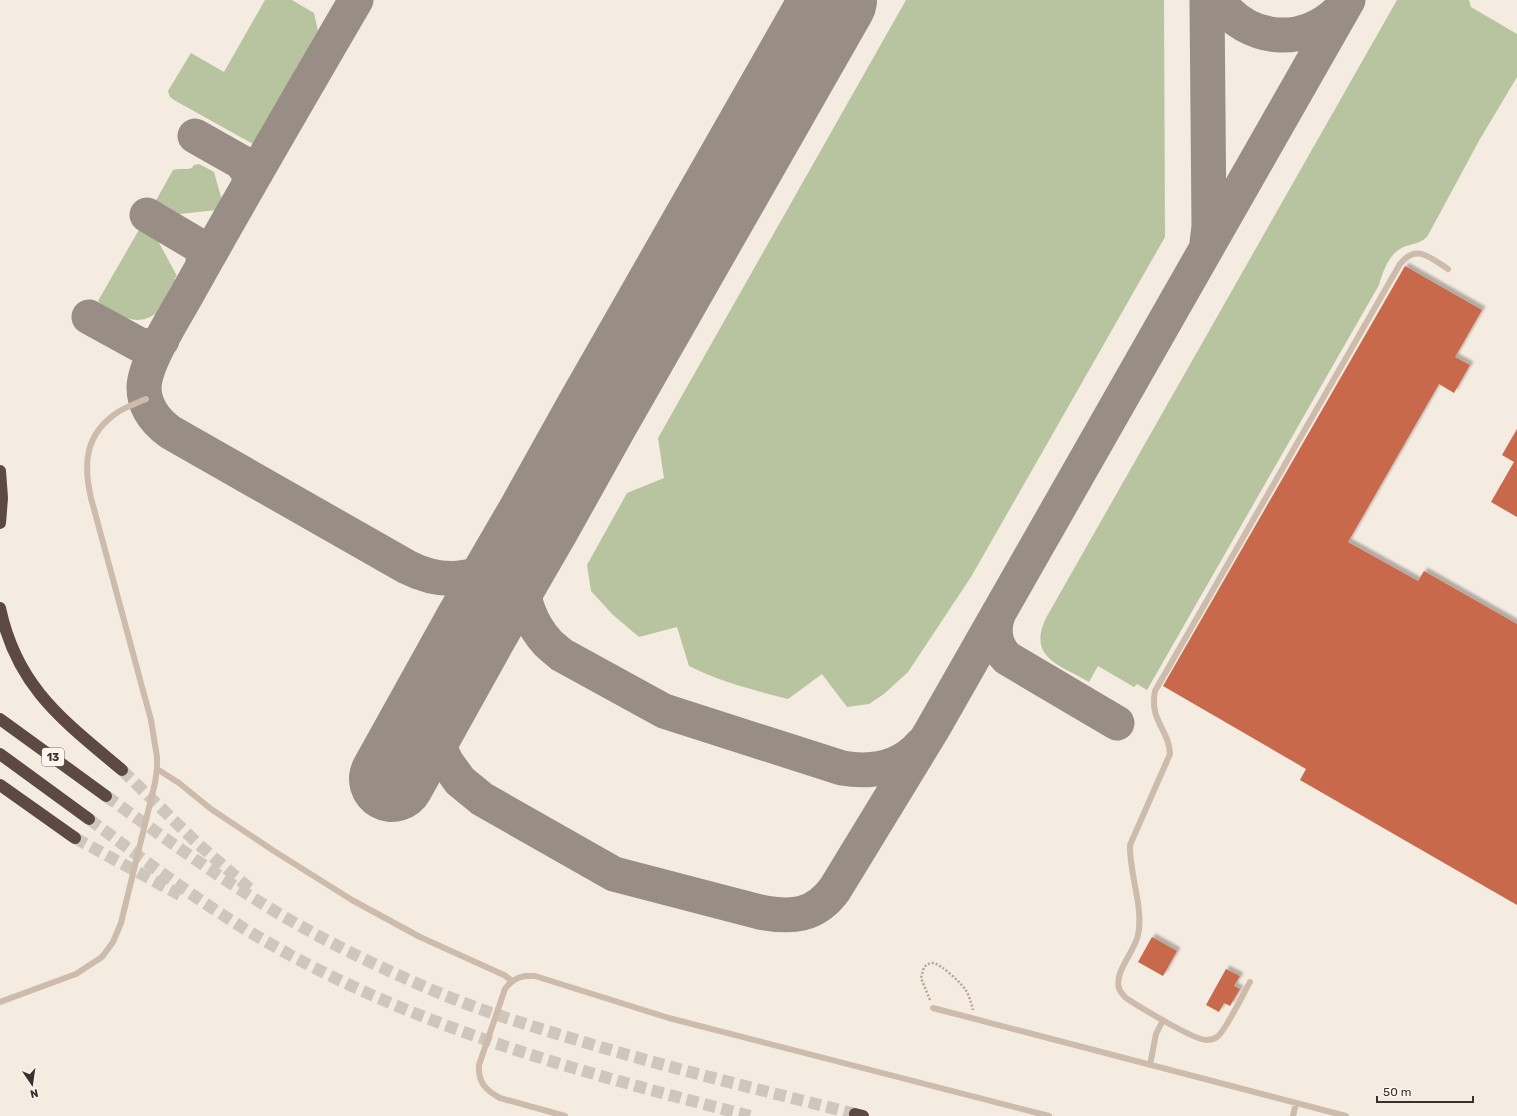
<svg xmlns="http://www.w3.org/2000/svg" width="1517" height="1116" font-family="Rubik,sans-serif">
<defs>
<filter id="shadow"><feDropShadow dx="3.5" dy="-3.5" stdDeviation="1" flood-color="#0004"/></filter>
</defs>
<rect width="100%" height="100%" fill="#f4ebe1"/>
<path fill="#b8c4a0" d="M265 0H292L314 13 318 31 310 44 311 48 301 66H297L296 70V74L258 142 253 144 174 100 170 97 168 91 191 53 224 72Z
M906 0H1164L1165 237 971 577 908 672 884 694 869 704 847 707 822 674 788 699C754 690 720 682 689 666L677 627 639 637 612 614 591 591 587 565 627 493 664 478 658 438Z
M1397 0H1469L1471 7 1517 34V77L1480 139 1427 237C1420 243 1414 244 1406 246 1390 251 1383 271 1379 285L1147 690 1137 684 1134 687 1098 666 1089 682C1060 665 1027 658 1046 618Z
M199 164 214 172 223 204 218 205 217 210 170 215 154 204 173 170C180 168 186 170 192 168L194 165Z
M140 228 157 239 177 276 175 278 177 283 163 307 158 308V312C142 324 130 321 114 312 108 308 102 306 98 301Z"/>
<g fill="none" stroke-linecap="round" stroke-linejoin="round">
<path stroke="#988e86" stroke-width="35" d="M356 0C300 96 244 192 190 289 177 313 145 361 144 387 144 406 155 421 170 432L407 567C446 587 486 581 516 548L582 434 596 417
M1207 0 1209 227 1207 243
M1218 0C1248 43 1305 47 1341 9
M195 136 241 162 249 173V185
M147 215 196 244C203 251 205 257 202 267
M89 317 140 345 152 346 162 340
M541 530C534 545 525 560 524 577 521 600 532 626 548 643 552 647 557 651 562 655L664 711 842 768C871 773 901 768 921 745
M999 612C992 629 994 645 1007 658L1117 723
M477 626 461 658 438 713 435 731 438 745 447 763 460 781 482 799 614 874 760 912C791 918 815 917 835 889L932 730 1348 0"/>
<path stroke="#988e86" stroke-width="86" d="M392 779 477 626 538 521 596 417 834 0"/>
</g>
<path fill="#c8694b" filter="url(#shadow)" d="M1405 266 1482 310 1455 357 1470 365 1454 393 1439 384 1348 542 1418 581 1424 571 1517 624V905L1300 780 1306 769 1163 686Z
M1517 429V517L1491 502 1514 462 1502 455Z
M1152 937 1177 951 1163 976 1138 962Z
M1226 969 1240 976 1234 986 1240 989 1230 1006 1224 1003 1219 1012 1206 1005Z"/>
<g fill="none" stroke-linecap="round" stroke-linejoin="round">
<path stroke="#cfc6bd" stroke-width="12" stroke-dasharray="12 6" stroke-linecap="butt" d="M122 770 197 843 250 889
M106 796C155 831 204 867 255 899 313 936 376 966 439 993 479 1010 522 1023 564 1036 660 1066 758 1089 855 1114
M89 819C149 864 208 909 274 946 422 1030 587 1074 750 1116
M75 838 180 895"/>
<path stroke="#b9a596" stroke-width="2.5" stroke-dasharray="2 2" stroke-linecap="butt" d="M930 1000 921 978 924 967C927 965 929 963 933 963 941 964 960 982 965 989 969 995 971 1002 973 1010"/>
<path stroke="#cdbbac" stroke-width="6" d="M157 769 179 783 211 809 274 851 352 900 420 937 504 975 512 981
M1250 982C1244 992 1225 1032 1217 1037 1214 1039 1210 1040 1206 1040 1194 1040 1138 1006 1126 998 1123 995 1120 992 1119 988 1114 972 1135 951 1138 935 1144 908 1129 873 1130 845L1170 754C1169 729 1149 721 1155 691L1400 264C1417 243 1430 258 1448 269
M0 1002 76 974 102 957 113 942 121 923 155 783 157 769V757L151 720 91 498C83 463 85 434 118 412 126 407 137 403 146 399
M933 1008 1346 1116
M1150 1065 1156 1034 1163 1020
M565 1116 500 1098C485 1090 478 1082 479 1065L505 989C513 978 522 975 535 976L669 1018 1049 1116
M1293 1116 1296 1103"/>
<path stroke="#5c4a42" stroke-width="12" d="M0 471 2 498 0 523
M0 608C17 688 64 721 122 770
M0 719 106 796
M0 754 89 819
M0 785 75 838
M855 1114 863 1116"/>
</g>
<g text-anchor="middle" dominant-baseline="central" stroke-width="3" stroke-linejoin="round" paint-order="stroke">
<rect fill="#fbf5ee" stroke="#756b66" stroke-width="1" x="42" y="748" width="22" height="18" rx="3"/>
<g font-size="11" font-weight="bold" fill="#3b302b">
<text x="53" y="757">13</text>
</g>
</g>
<g transform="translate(32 1084) rotate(167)" stroke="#fbf5ee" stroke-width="3" paint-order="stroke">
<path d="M0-3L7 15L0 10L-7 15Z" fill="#3b302b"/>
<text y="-6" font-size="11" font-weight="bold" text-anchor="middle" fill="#3b302b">N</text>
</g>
<path d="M1377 1096v6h96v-6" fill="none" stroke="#3b302b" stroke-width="2"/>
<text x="1383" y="1096" font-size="12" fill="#3b302b" stroke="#fbf5ee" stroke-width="3" paint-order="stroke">50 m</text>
</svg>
